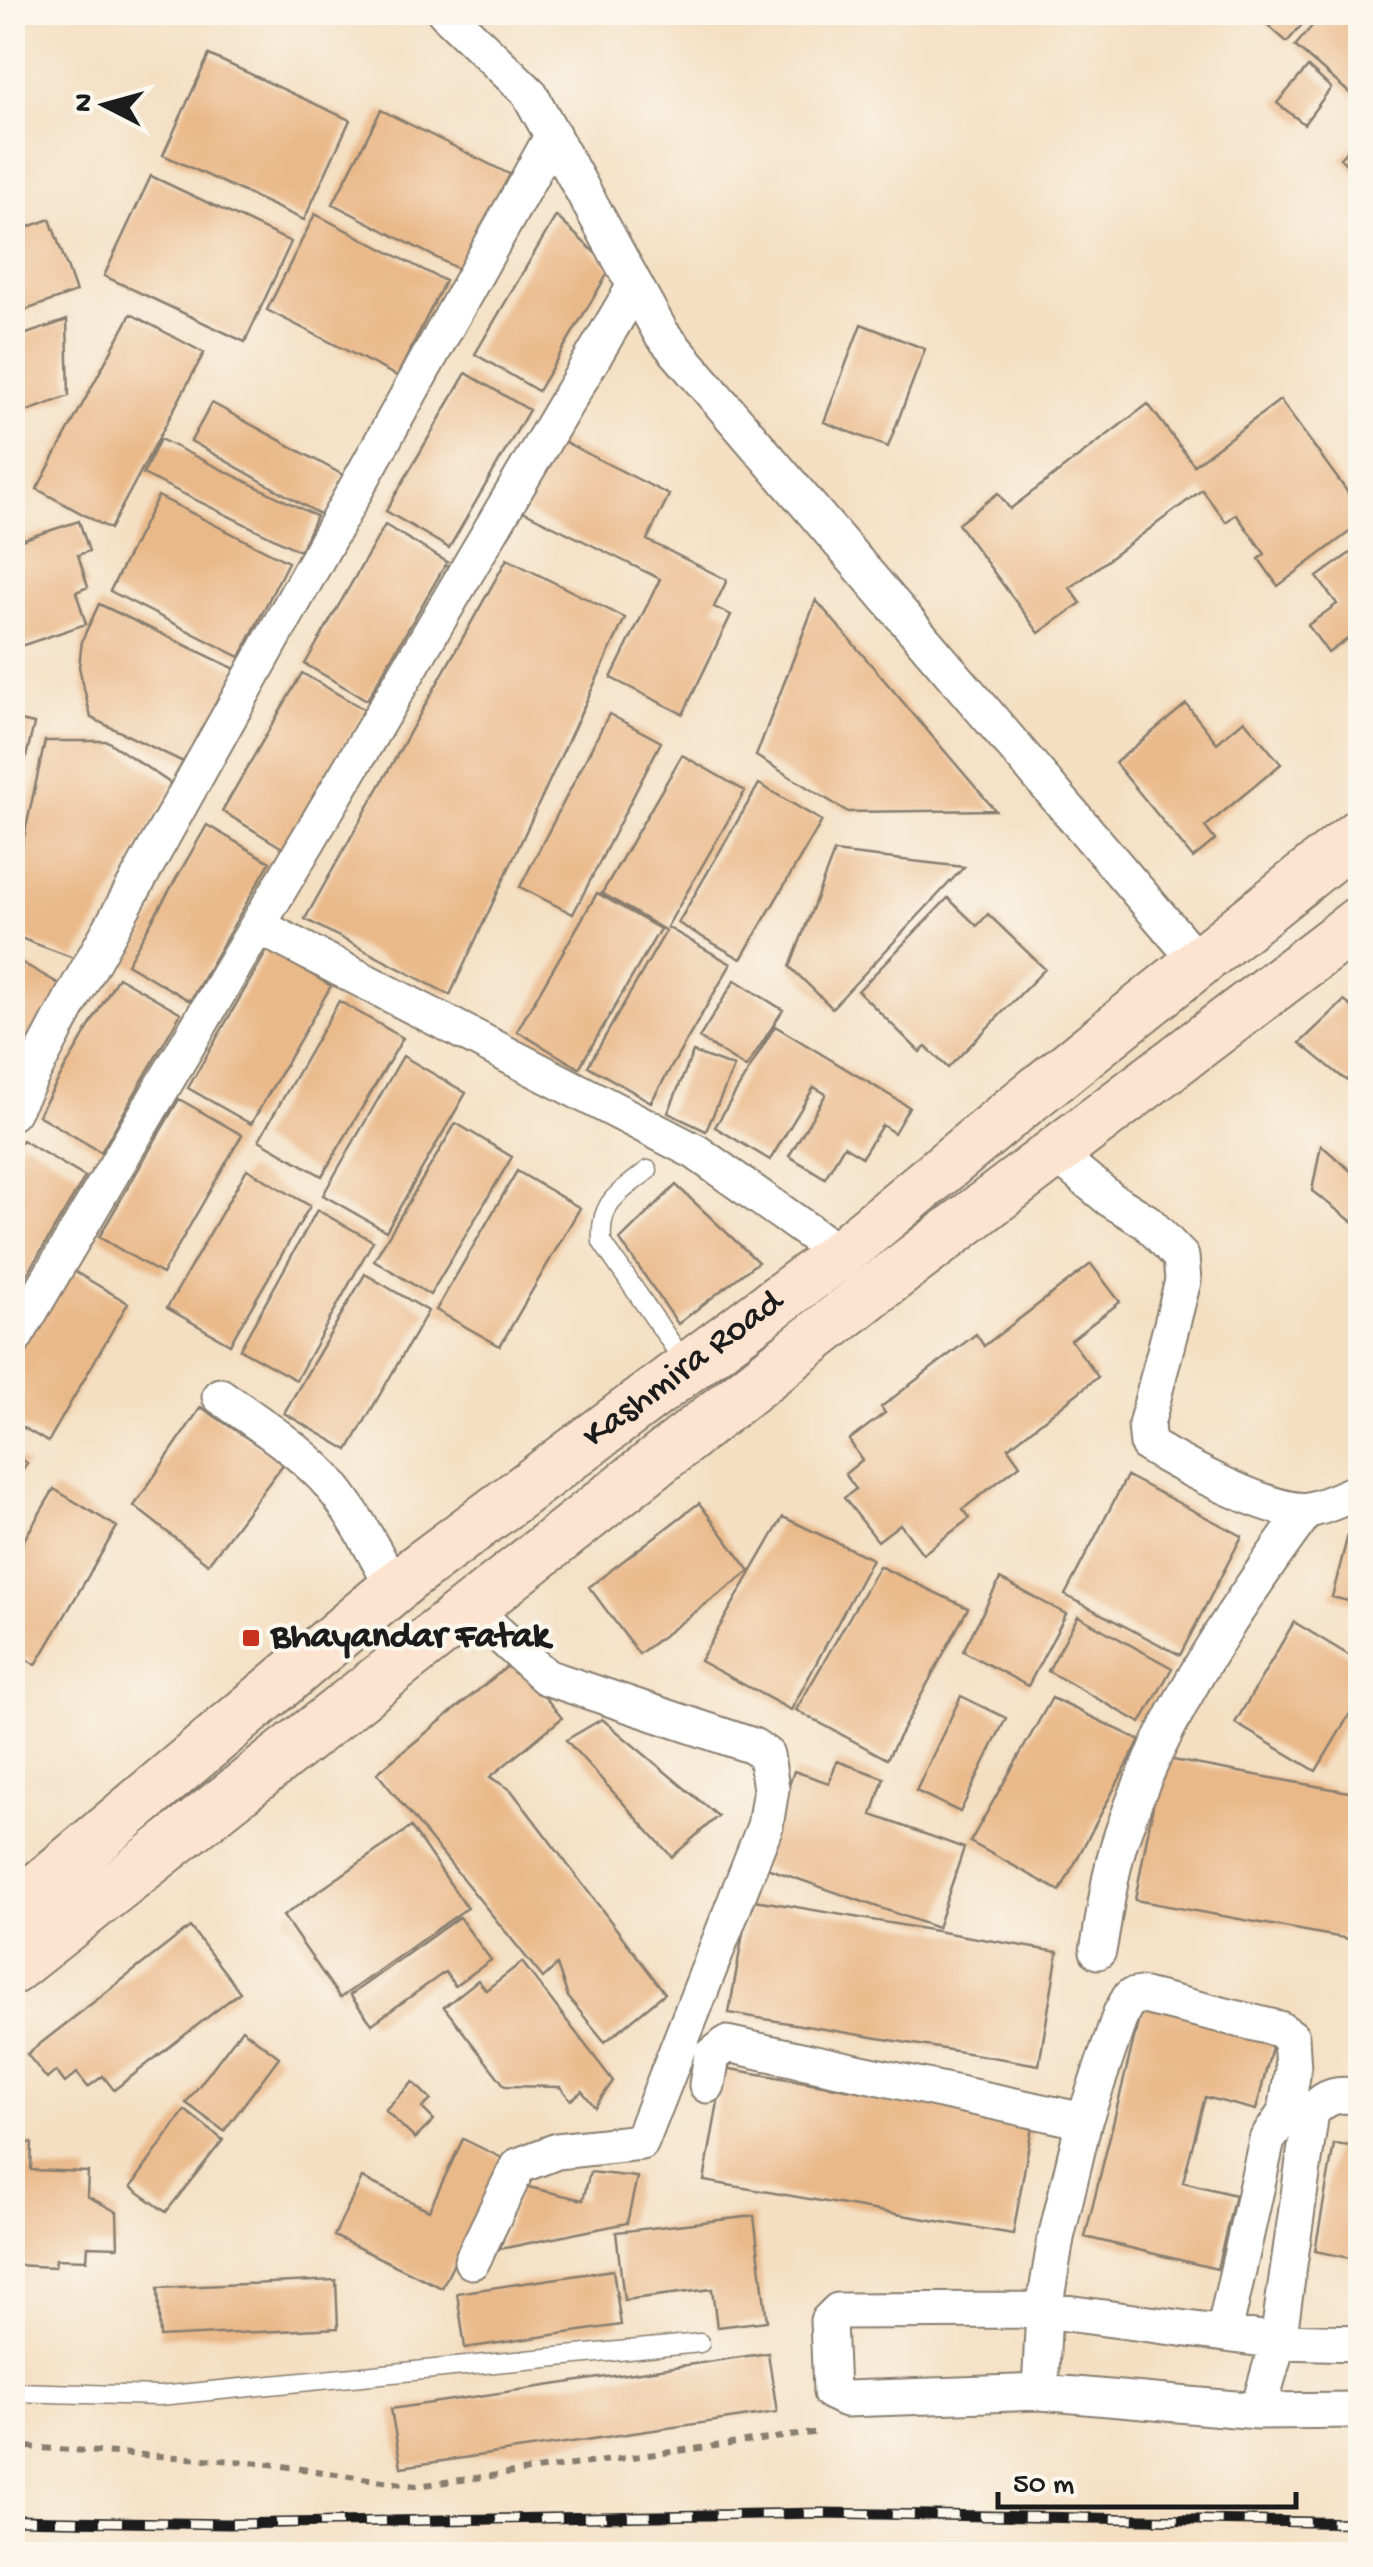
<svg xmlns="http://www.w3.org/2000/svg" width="1373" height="2567" font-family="'Gochi Hand',sans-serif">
<rect width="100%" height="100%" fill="#fbf7ec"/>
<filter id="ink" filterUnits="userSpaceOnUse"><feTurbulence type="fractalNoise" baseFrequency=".01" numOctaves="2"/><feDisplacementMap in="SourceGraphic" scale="20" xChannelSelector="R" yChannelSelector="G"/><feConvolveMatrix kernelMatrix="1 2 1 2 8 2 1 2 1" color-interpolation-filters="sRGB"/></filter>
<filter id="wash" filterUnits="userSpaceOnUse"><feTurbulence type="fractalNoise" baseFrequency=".0048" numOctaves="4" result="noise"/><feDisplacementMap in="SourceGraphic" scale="40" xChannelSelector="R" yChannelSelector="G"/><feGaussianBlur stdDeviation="2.25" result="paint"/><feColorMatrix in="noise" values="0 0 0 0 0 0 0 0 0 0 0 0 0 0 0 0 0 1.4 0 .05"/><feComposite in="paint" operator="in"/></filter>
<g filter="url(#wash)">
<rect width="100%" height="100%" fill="#f4dfc2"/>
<g id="blocks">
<path fill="#eab98a" d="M1253 12H1313L1287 42Z
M1324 12H1360V102L1295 46Z
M209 55 350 120 304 220 163 155Z
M1308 67 1331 88 1304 124 1277 103Z
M381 110 511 175 462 271 333 204Z
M1360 138V178L1340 158Z
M151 176 291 242 245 342 104 276Z
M315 214 445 281 397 376 267 310Z
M556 216 611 268 538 391 475 354Z
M50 219 76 292 12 315V233Z
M131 314 204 353 110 529 37 489Z
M67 320 69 396 12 417V339Z
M861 324 925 349 888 447 824 422Z
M466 373 529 410 449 548 386 511Z
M1280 400 1360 509V524L1278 586 1259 559 1265 554 1236 514 1226 522 1202 490 1070 588 1081 603 1039 633 958 524 998 493 1010 509 1148 404 1194 465Z
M212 403 343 475 321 515 191 441Z
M551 435 669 495 647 540 727 580 714 607 731 615 683 714 611 678 660 579 515 507Z
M160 439 316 516 300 551 143 474Z
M158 496 288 562 240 657 110 591Z
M79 521 89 551 78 555 88 587 76 592 86 624 12 649V543Z
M385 525 447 562 367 700 305 664Z
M1360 546V654L1349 638 1328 653 1308 625 1337 604 1317 577Z
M507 559 625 618 450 995 305 919Z
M816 600 995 810 848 812 756 756Z
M99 604 244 673 198 769 91 718 79 667 82 640Z
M302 673 365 710 284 849 222 811Z
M1186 704 1217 743 1244 720 1281 764 1205 827 1215 840 1193 858 1115 763Z
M609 714 661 742 573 914 520 887Z
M12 719 34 724 14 807H12Z
M45 741H107L173 785 76 959 12 935V892Z
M682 755 745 791 667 927 731 964 651 1102 588 1066 666 931 602 893Z
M759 784 822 821 741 959 678 923Z
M207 825 270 862 190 1001 127 964Z
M834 852 964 867 832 1008 790 967Z
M597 893 660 929 579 1068 517 1031Z
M948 898 977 926 988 914 1045 969 948 1068 926 1047 920 1052 858 991Z
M268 949 331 986 251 1124 188 1088Z
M12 957 75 993 12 1102Z
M118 977 181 1013 101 1152 38 1115Z
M735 980 783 1010 746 1068 699 1038Z
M339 1001 403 1038 322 1176 259 1140Z
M1344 1001 1360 1013V1086L1343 1078 1300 1043Z
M775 1026 909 1107 894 1133 882 1125 862 1157 844 1146 825 1178 789 1156 826 1094 814 1087 770 1160 715 1127Z
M693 1052 734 1067 706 1131 668 1113Z
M403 1056 466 1093 386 1231 323 1195Z
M179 1099 242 1135 162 1274 99 1237Z
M456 1123 512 1157 430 1295 374 1260Z
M22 1140 85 1177 12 1300V1156Z
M1321 1145 1360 1179 1358 1226 1312 1191Z
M247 1169 310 1206 230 1344 167 1308Z
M517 1171 580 1208 500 1346 436 1310Z
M676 1185 758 1262 678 1324 620 1240Z
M317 1210 373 1241 296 1380 240 1349Z
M1091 1264 1120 1302 1071 1340 1098 1377 1008 1448 1020 1465 963 1509 970 1518 923 1554 900 1524 878 1541 844 1498 856 1489 845 1474 862 1460 849 1440 885 1413 881 1407 976 1334 984 1346Z
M65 1266 128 1303 48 1442 12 1421V1358Z
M365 1274 428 1311 348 1450 284 1413Z
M201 1407 284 1463 208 1564 134 1506Z
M12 1454 27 1463 12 1487Z
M1127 1476 1242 1536 1180 1655 1065 1595Z
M54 1489 117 1527 36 1665 12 1651V1560Z
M699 1503 750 1571 639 1654 589 1587Z
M1353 1515 1360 1517V1604L1332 1597Z
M783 1517 872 1559 791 1710 700 1661Z
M879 1566 968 1608 887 1759 796 1710Z
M1000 1579 1066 1614 1028 1686 963 1651Z
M1078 1616 1172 1668 1141 1723 1048 1671Z
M1294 1622 1360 1662V1697L1316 1771 1235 1723Z
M515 1660 562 1718 490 1777 511 1790 665 1993 605 2042 568 1997 557 1965 543 1978 377 1773Z
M961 1696 1006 1718 960 1812 916 1791Z
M1052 1698 1140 1740 1060 1891 970 1842Z
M602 1719 718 1816 672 1857 566 1740Z
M1162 1758 1360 1794V1941L1135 1900Z
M837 1761 884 1778 872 1815 964 1848 937 1928 761 1866 794 1771 829 1783Z
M411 1827 467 1908 340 1998 283 1916Z
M749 1899 1058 1952 1039 2065 729 2013Z
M459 1917 491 1960 455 1986 445 1972 372 2024 350 1995Z
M190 1927 240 1992 114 2090 103 2076 88 2087 77 2073 65 2083 56 2071 47 2079 27 2054Z
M522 1962 613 2081 595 2107 582 2091 571 2100 560 2087 505 2086 444 2007 478 1980 486 1990Z
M1143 2002 1275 2035 1256 2110 1205 2097 1183 2182 1235 2195 1217 2269 1085 2237Z
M242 2029 279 2057 224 2131 186 2103Z
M724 2068 1033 2121 1013 2234 704 2181Z
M413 2082 431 2100 422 2108 434 2120 415 2139 385 2110Z
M185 2110 223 2140 166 2212 131 2187Z
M463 2139 504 2159 442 2288 334 2236 362 2178 429 2210Z
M12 2142 32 2143 31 2170 88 2172 87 2196 117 2212 118 2247 88 2246 87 2260 56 2259 55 2267 12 2265Z
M1334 2144 1360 2147V2260L1315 2251Z
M590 2172 637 2177 627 2223 500 2249 520 2185 583 2200Z
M754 2216 767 2321 717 2327 712 2289 624 2300 616 2232Z
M613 2270 621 2325 465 2348 457 2293Z
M336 2280 338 2328 160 2337 158 2288Z
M768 2353 777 2412 401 2467 391 2409Z"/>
</g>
</g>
<g filter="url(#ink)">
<use href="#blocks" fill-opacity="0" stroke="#887e6f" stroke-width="2.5"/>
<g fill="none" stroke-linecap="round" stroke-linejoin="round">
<g stroke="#887e6f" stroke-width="21">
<path id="lane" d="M648 1170C619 1194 599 1200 602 1242L685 1363
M12 2392 159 2396 700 2343"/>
</g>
<g stroke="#887e6f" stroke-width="39">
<path id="street" d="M445 12 529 93 661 333 1200 964
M258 926 696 1152 840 1254
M12 1112 75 993 553 135
M1054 1153 1110 1199 1147 1222 1181 1257 1183 1281 1146 1425 1148 1445C1179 1464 1274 1515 1308 1510 1325 1507 1344 1497 1360 1491
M12 1342 635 286
M220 1396C255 1421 294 1446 324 1477 353 1509 373 1550 394 1588
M470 1608 546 1677 753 1746 766 1755 771 1789 765 1826 641 2142 557 2151 518 2166 472 2261
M1098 1951C1105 1914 1109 1874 1121 1838 1161 1718 1232 1612 1306 1511
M707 2085 712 2056 727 2044 1084 2121 1121 2013 1130 1997 1140 1995 1279 2029 1291 2037 1293 2070 1286 2112 1267 2140 1224 2333
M1360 2343 1278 2341 1044 2310 838 2311 828 2321 831 2392 846 2399 1040 2392 1258 2411 1360 2410
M1040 2392 1044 2310 1056 2238 1084 2121
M1258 2411 1278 2341 1311 2112C1327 2095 1338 2093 1360 2097"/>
</g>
<g stroke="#887e6f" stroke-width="54">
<g id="secondary">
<path id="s1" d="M12 1910 406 1578 840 1254 1014 1110 1360 833"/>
<path d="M12 1969 872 1292 1360 921"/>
</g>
</g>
<path stroke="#887e6f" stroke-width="6" stroke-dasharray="8 8" stroke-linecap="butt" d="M12 2446 263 2463 416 2486 820 2432"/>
<use href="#lane" stroke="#fff" stroke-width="18"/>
<use href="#street" stroke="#fff" stroke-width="35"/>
<use href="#secondary" stroke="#fde4d0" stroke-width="50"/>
<g stroke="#1c1c1c" stroke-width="11">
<path id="rail" d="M12 2520 228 2524 822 2513 1360 2523"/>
</g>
<use href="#rail" stroke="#fbf7ec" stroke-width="8" stroke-dasharray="22" stroke-linecap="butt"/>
</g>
</g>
<rect fill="#c8321e" stroke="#fbf7ec" stroke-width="4" x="241" y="1628" width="20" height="20" rx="5"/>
<g text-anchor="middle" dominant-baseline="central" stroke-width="8" stroke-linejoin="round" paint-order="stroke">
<g font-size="38" fill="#1c1c1c" stroke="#fbf7ec">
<text stroke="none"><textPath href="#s1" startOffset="862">Kashmira Road</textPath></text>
</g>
<g font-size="38" font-weight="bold" fill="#1c1c1c" stroke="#fbf7ec" text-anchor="start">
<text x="271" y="1638">Bhayandar Fatak</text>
</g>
</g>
<rect width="1373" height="2567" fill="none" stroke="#fbf7ec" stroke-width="50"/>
<g transform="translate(105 105) rotate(276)" stroke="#fbf7ec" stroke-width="8" paint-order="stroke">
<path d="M0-8L18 38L0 25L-18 38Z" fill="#1c1c1c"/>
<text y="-15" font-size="28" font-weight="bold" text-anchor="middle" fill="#1c1c1c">N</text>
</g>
<path d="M998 2492v15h298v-15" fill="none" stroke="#1c1c1c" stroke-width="5"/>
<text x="1013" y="2492" font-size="30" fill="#1c1c1c" stroke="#fbf7ec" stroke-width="8" paint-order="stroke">50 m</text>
</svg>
